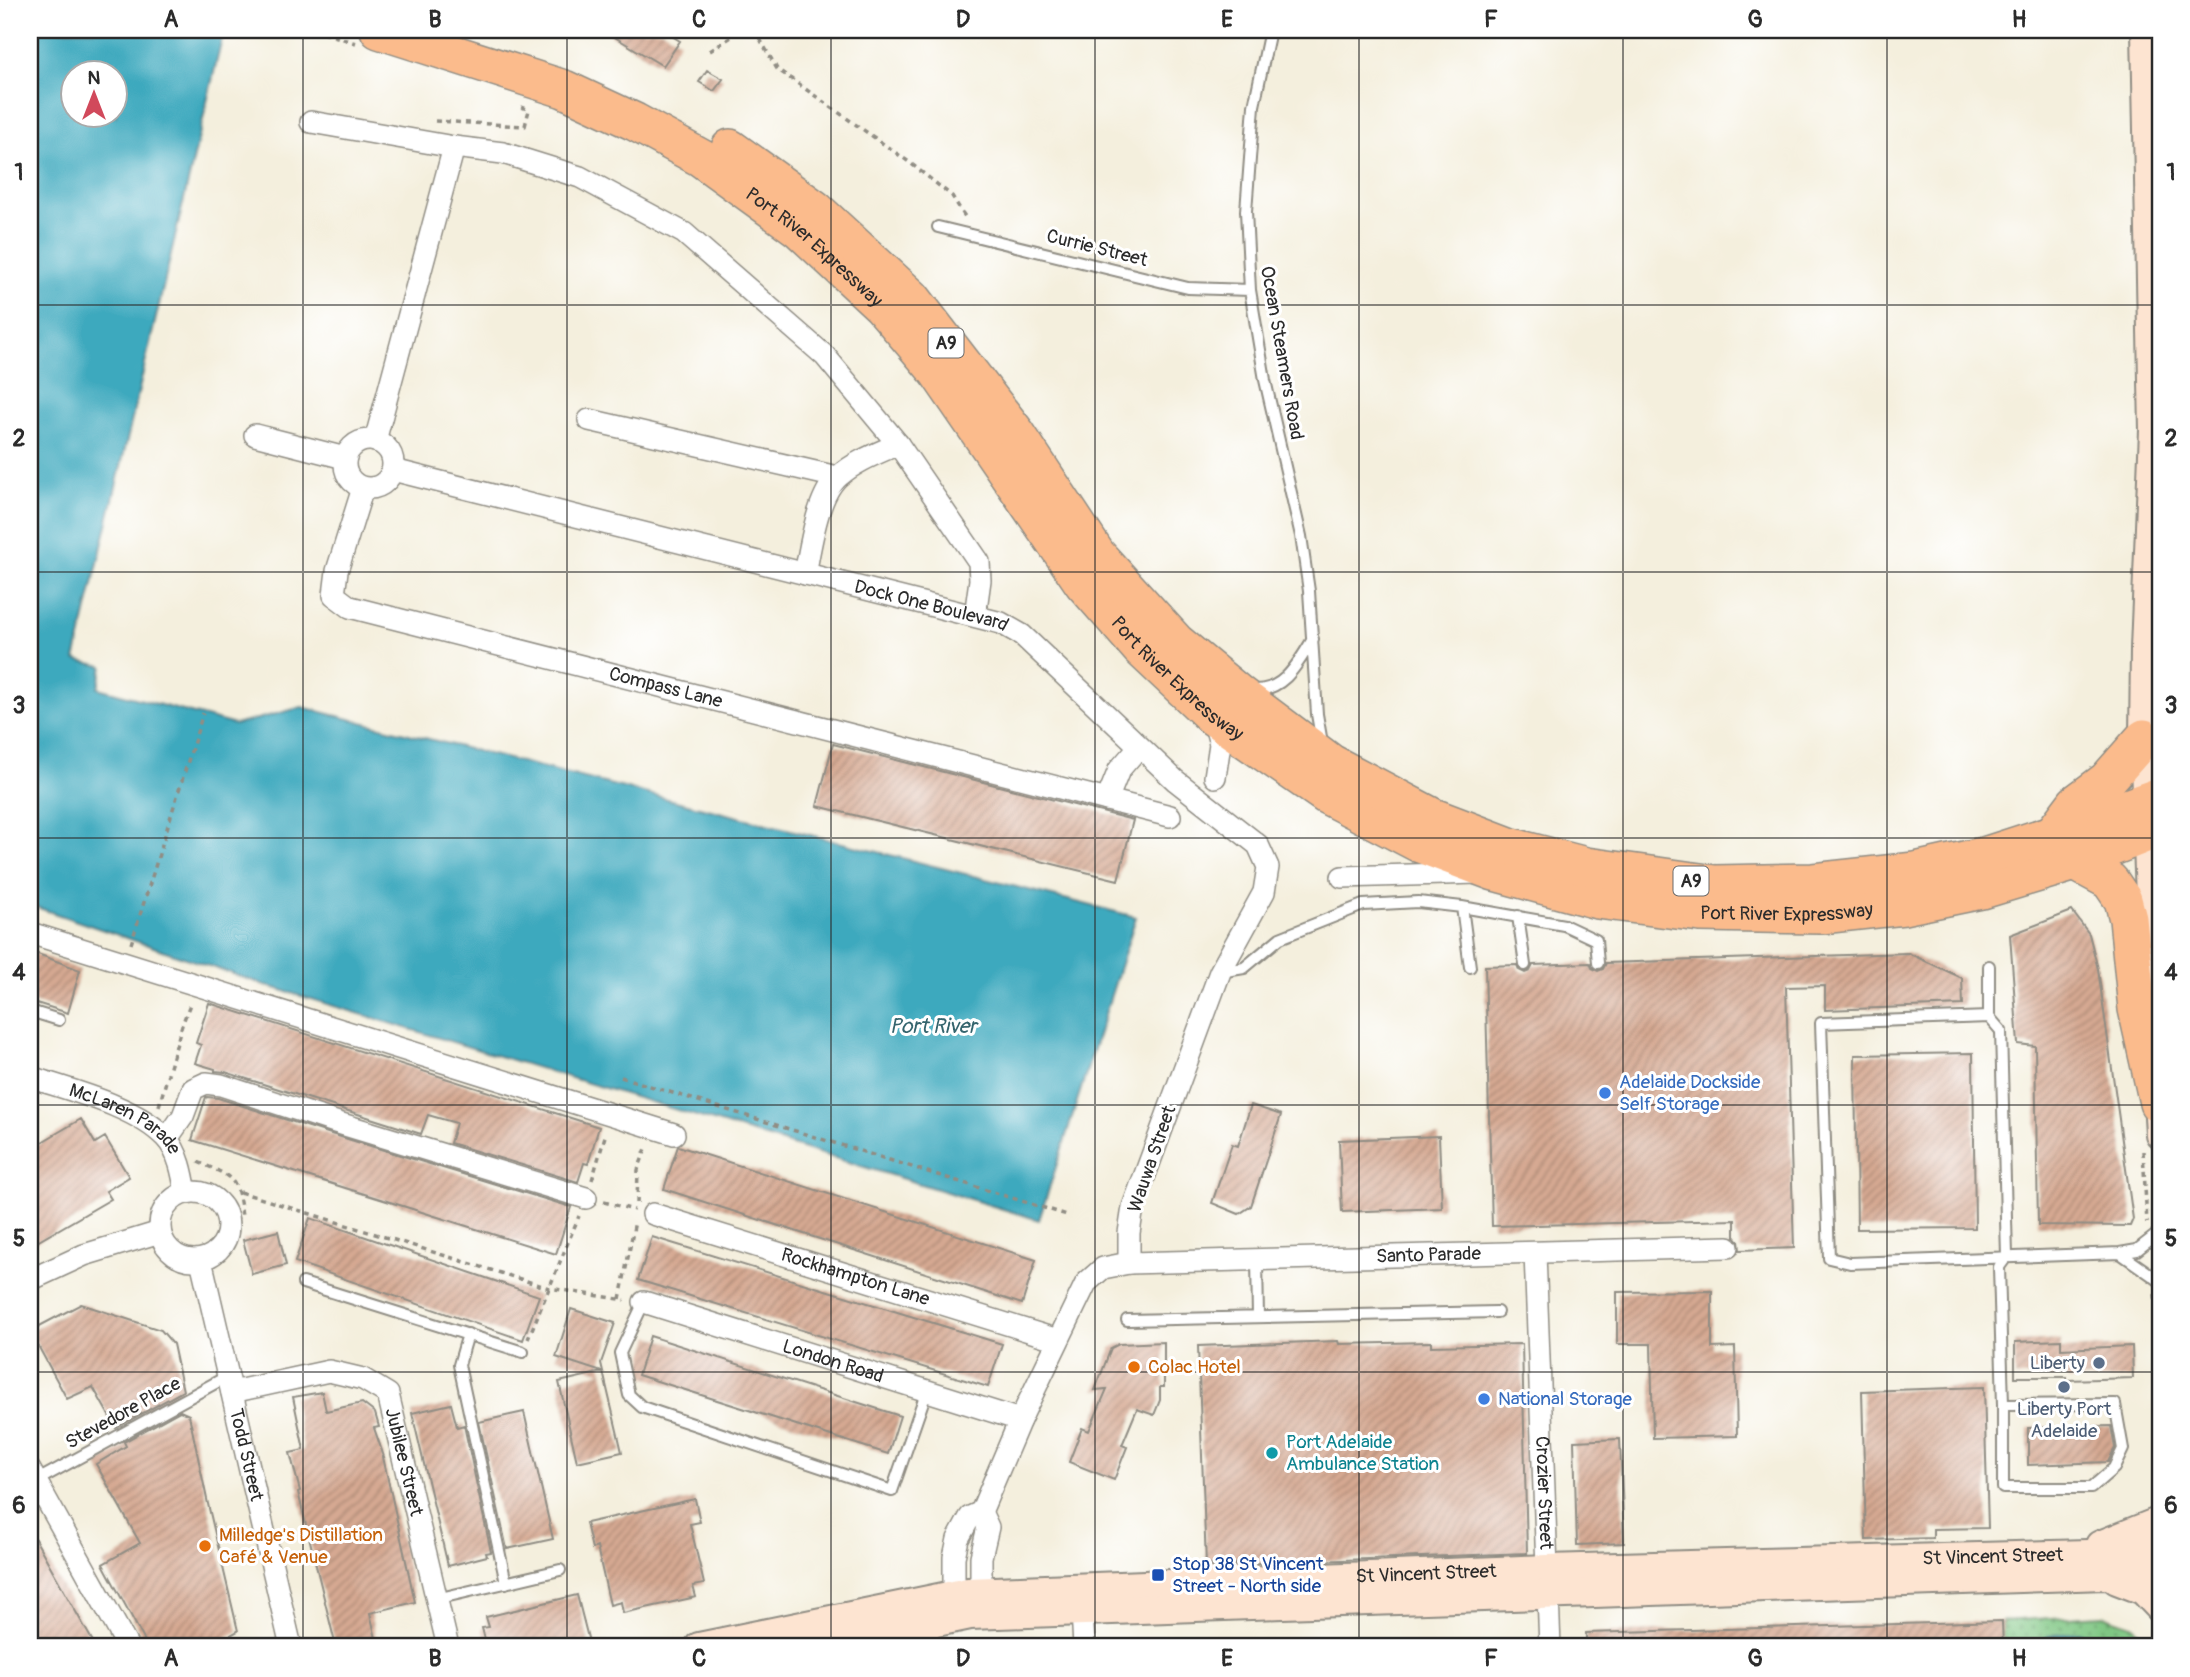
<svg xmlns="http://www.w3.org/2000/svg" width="2190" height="1677" font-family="Pangolin,sans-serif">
<defs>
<pattern id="park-dots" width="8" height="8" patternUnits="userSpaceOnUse" patternTransform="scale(1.75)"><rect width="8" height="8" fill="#7ec682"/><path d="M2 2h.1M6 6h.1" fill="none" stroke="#67a16b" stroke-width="1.8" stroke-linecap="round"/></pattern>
<pattern id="building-hatch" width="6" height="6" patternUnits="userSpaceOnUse" patternTransform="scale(1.75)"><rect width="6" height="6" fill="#d6a992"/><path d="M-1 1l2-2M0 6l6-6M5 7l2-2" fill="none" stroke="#ae8a77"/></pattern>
</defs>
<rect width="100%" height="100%" fill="#fff"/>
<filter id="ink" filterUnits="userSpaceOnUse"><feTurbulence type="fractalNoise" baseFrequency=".0143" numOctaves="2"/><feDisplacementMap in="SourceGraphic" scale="14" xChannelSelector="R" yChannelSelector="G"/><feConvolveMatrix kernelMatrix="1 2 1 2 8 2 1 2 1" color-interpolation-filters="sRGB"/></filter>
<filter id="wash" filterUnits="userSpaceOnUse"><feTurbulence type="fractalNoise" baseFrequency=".00686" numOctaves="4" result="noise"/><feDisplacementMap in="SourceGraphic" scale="28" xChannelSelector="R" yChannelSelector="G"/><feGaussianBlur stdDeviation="1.57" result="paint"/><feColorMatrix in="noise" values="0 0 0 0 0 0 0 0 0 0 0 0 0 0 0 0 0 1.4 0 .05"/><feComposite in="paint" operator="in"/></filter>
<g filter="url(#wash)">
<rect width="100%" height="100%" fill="#f4efdd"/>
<path fill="url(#park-dots)" stroke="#547856" stroke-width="2" d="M2103 1615 2135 1626 2149 1647H2003L2002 1621Z"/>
<path fill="#3ea9be" stroke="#346a74" stroke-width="2" fill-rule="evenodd" d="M30 30H224L75 660 103 666 98 688 235 725 302 707 1136 917 1039 1220 268 986 30 905ZM74 74H116V116H74Z
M2077 1632 2110 1637 2129 1647H2035L2048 1636Z"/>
<g id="blocks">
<path fill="url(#building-hatch)" d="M603 30H662L680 41 663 66Z
M707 70 723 79 714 91 699 82Z
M833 744 1133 820 1118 880 817 806Z
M2072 911 2089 934 2098 969 2133 1219 2130 1226 2038 1225 2035 1046 2018 1044 2010 935Z
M30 951 80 970 68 1013 30 1001Z
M1908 953 1962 978 1963 1005 1825 1010V986L1786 987 1794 1248 1740 1250 1739 1241 1735 1236V1220L1492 1226 1485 966 1517 965 1519 970 1525 973 1530 971 1533 965 1590 963 1592 968 1598 971 1603 969 1606 963Z
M209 1003 599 1127 588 1164 584 1163 578 1182 450 1143 456 1123 428 1115 421 1134 225 1072 215 1071V1069L195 1063 201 1045 196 1043Z
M1973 1053 1975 1228 1857 1229 1855 1055Z
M206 1097 218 1098 331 1134 571 1207 556 1254 192 1140Z
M1251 1105 1281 1115 1251 1206 1239 1214 1212 1203 1232 1144 1238 1146Z
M81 1119 95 1143 105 1137 129 1177 106 1191 111 1199 30 1246V1149Z
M1439 1136 1442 1208 1342 1212 1339 1140Z
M678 1146 1036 1260 1022 1304 664 1189Z
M310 1218 539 1296 523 1340 295 1262Z
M278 1231 286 1265 252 1274 243 1240Z
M652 1237 1002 1344 988 1387 638 1280Z
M1712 1291V1348L1735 1347 1737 1436 1653 1438 1651 1344H1617V1292Z
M81 1304 161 1330 173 1344 183 1391 116 1428 93 1387 67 1399 30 1331Z
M571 1309 615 1323 601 1363 622 1452 577 1462 559 1382 602 1372 556 1357Z
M650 1336 900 1416 888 1454 638 1375Z
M2061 1340V1349L2132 1346 2133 1378 2067 1380V1377H2015V1342Z
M1338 1341 1339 1344 1431 1342V1346L1522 1344 1527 1553 1206 1565 1198 1346Z
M1164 1342V1387H1160V1400L1154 1415 1137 1409 1122 1445 1127 1447 1114 1480 1069 1462 1082 1428 1089 1431 1107 1389 1095 1390 1111 1348 1119 1344Z
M1984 1387 1988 1528 1933 1529V1538L1866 1540 1862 1391Z
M322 1392 326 1411 362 1403 375 1413 379 1427 374 1428 384 1457H383L415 1602 370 1613 378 1647H336L298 1492 300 1491 290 1453 304 1450 293 1397Z
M451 1404 457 1427 464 1425 491 1552 486 1553 487 1556 448 1566 412 1413Z
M180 1411 189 1415 208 1504 238 1631 209 1647H148L103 1564 140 1543 96 1464 126 1446 124 1442Z
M524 1412 553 1539 507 1549 479 1422Z
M2111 1426 2115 1448 2108 1462 2028 1465V1428Z
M1620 1439 1624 1543 1577 1545 1574 1441Z
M695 1499 700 1522 690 1524 704 1584 693 1586 696 1597 623 1613 621 1602 610 1605 597 1547 592 1549 586 1523Z
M30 1530 76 1612 96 1647H30Z
M577 1595 589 1642 566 1647H487L482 1628 489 1627 486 1617Z
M2002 1621 2003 1647H1586V1633Z"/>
</g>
</g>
<g filter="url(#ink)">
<use href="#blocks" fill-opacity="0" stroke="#908d84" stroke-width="2"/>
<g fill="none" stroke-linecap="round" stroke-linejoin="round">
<g stroke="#908d84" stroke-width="14">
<path id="lane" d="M1270 30 1254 106 1246 211 1250 290 1265 380 1301 536 1309 591 1317 714 1322 743
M938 227 1188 288 1250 290
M1252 690C1284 692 1298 663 1313 639
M1462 907 1470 967
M1518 916 1525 965
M1989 966V1017L2001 1031 2007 1256 1999 1267 2003 1405V1488H2091L2114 1468 2123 1449 2115 1404 2003 1405
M1220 972 1244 968 1280 938 1363 905 1418 902 1462 907 1564 925 1596 940 1598 963
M30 1011 59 1020
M1989 1017 1821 1023 1829 1258 1850 1263 2120 1253 2137 1250 2160 1232
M2120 1253 2160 1281
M1257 1259 1258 1317
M303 1283 523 1352
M644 1302 620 1353 629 1395 642 1407 892 1491 927 1390
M1127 1320 1497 1312
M468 1334 459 1365 506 1583
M36 1481 228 1376
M436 1599 560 1570"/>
</g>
<g stroke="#908d84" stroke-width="24">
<g id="street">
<path d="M311 122 454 147 503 153 580 177 684 233 825 356 898 444 979 562 980 580 975 616"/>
<path d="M589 420 837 477"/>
<path d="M255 435 345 458"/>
<circle cx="369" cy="464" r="24"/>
<path d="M375 441 454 147"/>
<path id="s1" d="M393 470 1001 623 1022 635 1175 780 1258 845 1268 867 1264 892 1220 972 1133 1207 1129 1233V1263"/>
<path id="s2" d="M363 488 337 571 334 595 350 607 1170 816"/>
<path d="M805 574C811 545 817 495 839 476 856 461 878 453 898 444"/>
<path d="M1213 718 1220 744 1215 777"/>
<path d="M1107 800 1119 770 1139 747"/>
<path d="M1342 877 1478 873"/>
<path d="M30 933 674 1134"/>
<path id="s3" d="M30 1077C72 1091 135 1106 166 1138 179 1152 183 1175 186 1193"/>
<path d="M167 1139 183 1116 193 1089 206 1083 221 1085 335 1122 586 1198"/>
<circle cx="194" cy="1226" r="34"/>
<path id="s4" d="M653 1214 1058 1340"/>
<path id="s5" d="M1535 1253 1550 1647"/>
<path id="s6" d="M201 1260 291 1647"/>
<path d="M30 1280 84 1255 160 1232"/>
<path id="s7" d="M644 1302 1020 1420"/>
<path id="s8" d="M232 1392 329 1371 363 1379 388 1394 448 1647"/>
<path d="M30 1470 128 1647"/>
<path id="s9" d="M968 1592 954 1585V1557L958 1539 970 1517 981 1512 1020 1420 1086 1283 1103 1268 1129 1263 1728 1247"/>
<path d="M968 1592 981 1582V1557L988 1527 981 1512"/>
<path d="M1082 1610 1084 1647"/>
</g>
</g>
<g stroke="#908d84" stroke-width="32">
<g id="secondary">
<path d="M2146 30 2154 430 2145 649 2144 738 2155 1031"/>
<path d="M2157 1082 2160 1134"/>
<path d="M2100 1545 2160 1521"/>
<path d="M2117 1580 2143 1590 2160 1608"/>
<path id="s10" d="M699 1647 968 1592 1547 1569 2160 1552"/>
<path d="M817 1647 970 1615 2105 1575 2160 1577"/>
</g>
</g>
<g stroke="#908d84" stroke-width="40">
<g id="highway">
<path id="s11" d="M379 30 564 89 635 122 701 158 799 229 882 306 937 371 1083 583 1140 648 1212 716 1326 795 1420 844 1494 872 1597 900 1700 913 1821 915 1904 906 1982 890 2075 862 2160 828"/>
<path d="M730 148 815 209 912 298 1017 434 1097 555 1176 642 1239 694 1331 763 1433 817 1509 846 1586 866 1715 884 1813 882 1915 871 1987 855 2077 826 2160 796"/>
<path d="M2055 831 2076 803 2107 780 2144 738"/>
<path d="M2075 862 2110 881 2123 900 2128 919 2137 1009 2158 1103"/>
</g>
</g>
<path stroke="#908d84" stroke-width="3.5" stroke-dasharray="5 5" stroke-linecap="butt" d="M314 30 356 43
M755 30 777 69 909 162 952 196 967 220
M710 51 742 30
M435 121 525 126 529 110 519 106
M131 944 203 713
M621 1077 1067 1215
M159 1106 182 1025 190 1004
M2143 1151 2147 1223
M198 1162C233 1177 238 1177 242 1217L228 1219
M592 1180 606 1133
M240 1192 549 1288 625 1300
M604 1202 634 1210
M637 1203 638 1170 647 1146
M2155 1294 2160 1337
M620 1299 635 1221
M528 1339 579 1216"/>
<use href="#lane" stroke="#fff" stroke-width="10"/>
<use href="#street" stroke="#fff" stroke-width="21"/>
<use href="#secondary" stroke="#fde4d1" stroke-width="28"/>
<use href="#highway" stroke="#fbbb8c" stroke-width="37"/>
</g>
</g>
<path fill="none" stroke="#2b2b2b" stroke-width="2" stroke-opacity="0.55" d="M303 30V1647M567 30V1647M831 30V1647M1095 30V1647M1359 30V1647M1623 30V1647M1887 30V1647M30 305H2160M30 572H2160M30 838H2160M30 1105H2160M30 1372H2160"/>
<g fill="#3f7fe0" stroke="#fff" stroke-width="2.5">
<circle cx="1605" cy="1093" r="7"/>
<circle cx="1484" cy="1399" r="7"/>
</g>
<g fill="#5c6f8a" stroke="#fff" stroke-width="2.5">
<circle cx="2099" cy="1363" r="7"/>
<circle cx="2064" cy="1387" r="7"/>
</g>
<g fill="#e8710a" stroke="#fff" stroke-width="2.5">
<circle cx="1134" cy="1367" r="7"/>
<circle cx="205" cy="1546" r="7"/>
</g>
<circle fill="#0f9aa8" stroke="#fff" stroke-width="2.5" cx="1272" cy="1453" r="7"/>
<rect fill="#1a4fb4" stroke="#fff" stroke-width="2.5" x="1151" y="1568" width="14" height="14" rx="3.5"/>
<g text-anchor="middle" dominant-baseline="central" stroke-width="6" stroke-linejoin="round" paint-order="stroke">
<g fill="#fff" stroke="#6b6b6b" stroke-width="2">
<rect x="928.5" y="328.5" width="35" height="29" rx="5"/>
<rect x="1673.5" y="866.5" width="35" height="29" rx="5"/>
</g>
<g font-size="18" font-weight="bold" fill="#2b2b2b">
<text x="946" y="343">A9</text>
<text x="1691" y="881">A9</text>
</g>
<g font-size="19" fill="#2b2b2b" stroke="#fff">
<text stroke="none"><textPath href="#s11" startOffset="492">Port River Expressway</textPath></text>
<text transform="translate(1097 248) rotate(14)">Currie Street</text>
<text transform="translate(1282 353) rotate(80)">Ocean Steamers Road</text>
<text stroke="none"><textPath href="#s1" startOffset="555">Dock One Boulevard</textPath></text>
<text stroke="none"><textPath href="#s11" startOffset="1059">Port River Expressway</textPath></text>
<text stroke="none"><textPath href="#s2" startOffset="457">Compass Lane</textPath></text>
<text stroke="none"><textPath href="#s11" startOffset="1731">Port River Expressway</textPath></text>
<text stroke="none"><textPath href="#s3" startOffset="105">McLaren Parade</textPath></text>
<text transform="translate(1152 1159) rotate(-71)">Wauwa Street</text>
<text stroke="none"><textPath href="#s9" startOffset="700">Santo Parade</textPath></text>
<text stroke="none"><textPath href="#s4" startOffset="212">Rockhampton Lane</textPath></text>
<text stroke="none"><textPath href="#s7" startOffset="198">London Road</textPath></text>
<text transform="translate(123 1413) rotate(-29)">Stevedore Place</text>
<text stroke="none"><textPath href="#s6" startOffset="200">Todd Street</textPath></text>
<text stroke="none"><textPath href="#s8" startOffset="233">Jubilee Street</textPath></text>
<text stroke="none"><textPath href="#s5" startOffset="240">Crozier Street</textPath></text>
<text stroke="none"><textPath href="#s10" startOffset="1300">St Vincent Street</textPath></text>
<text stroke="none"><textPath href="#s10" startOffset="733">St Vincent Street</textPath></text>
</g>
<g font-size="19" fill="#366cbe" stroke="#fff" text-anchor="start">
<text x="1619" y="1082">Adelaide Dockside<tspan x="1619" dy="22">Self Storage</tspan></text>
<text x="1498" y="1399">National Storage</text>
</g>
<g font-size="19" fill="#4e5e75" stroke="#fff" text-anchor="end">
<text x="2085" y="1363">Liberty</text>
<text x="2064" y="1409" text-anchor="middle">Liberty Port<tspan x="2064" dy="22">Adelaide</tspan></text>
</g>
<g font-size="19" fill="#c56008" stroke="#fff" text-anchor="start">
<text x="1148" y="1367">Colac Hotel</text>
<text x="219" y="1535">Milledge's Distillation<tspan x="219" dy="22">Café &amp; Venue</tspan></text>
</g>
<g font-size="19" fill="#0d838f" stroke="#fff" text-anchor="start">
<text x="1286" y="1442">Port Adelaide<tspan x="1286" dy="22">Ambulance Station</tspan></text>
</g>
<g font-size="19" fill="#164399" stroke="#fff" text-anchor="start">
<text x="1172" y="1564">Stop 38 St Vincent<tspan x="1172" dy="22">Street - North side</tspan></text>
</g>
<g font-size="21" font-style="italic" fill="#34646d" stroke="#fff">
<text x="933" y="1026">Port River</text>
</g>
</g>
<rect width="2190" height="1677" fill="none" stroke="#fff" stroke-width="77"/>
<g transform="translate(94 94)"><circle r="33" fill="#ffffff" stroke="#aaaaaa" stroke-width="2"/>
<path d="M0-5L12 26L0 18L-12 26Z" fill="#d1495b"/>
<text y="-10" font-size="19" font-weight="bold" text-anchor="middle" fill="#2b2b2b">N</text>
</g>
<rect x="38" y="38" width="2114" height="1600" fill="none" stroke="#2b2b2b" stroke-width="2.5"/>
<g font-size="23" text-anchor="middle" font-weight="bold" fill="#2b2b2b">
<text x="171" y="27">A</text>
<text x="435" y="27">B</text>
<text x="699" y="27">C</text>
<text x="963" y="27">D</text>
<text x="1227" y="27">E</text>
<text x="1491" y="27">F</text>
<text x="1755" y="27">G</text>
<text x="2019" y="27">H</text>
<text x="19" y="180">1</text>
<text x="2171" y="180">1</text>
<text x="19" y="446">2</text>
<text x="2171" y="446">2</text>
<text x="19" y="713">3</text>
<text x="2171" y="713">3</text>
<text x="19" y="980">4</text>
<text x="2171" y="980">4</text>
<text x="19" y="1246">5</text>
<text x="2171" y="1246">5</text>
<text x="19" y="1513">6</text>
<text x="2171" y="1513">6</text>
<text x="171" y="1666">A</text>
<text x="435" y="1666">B</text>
<text x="699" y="1666">C</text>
<text x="963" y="1666">D</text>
<text x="1227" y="1666">E</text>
<text x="1491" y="1666">F</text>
<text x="1755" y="1666">G</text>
<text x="2019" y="1666">H</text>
</g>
</svg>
